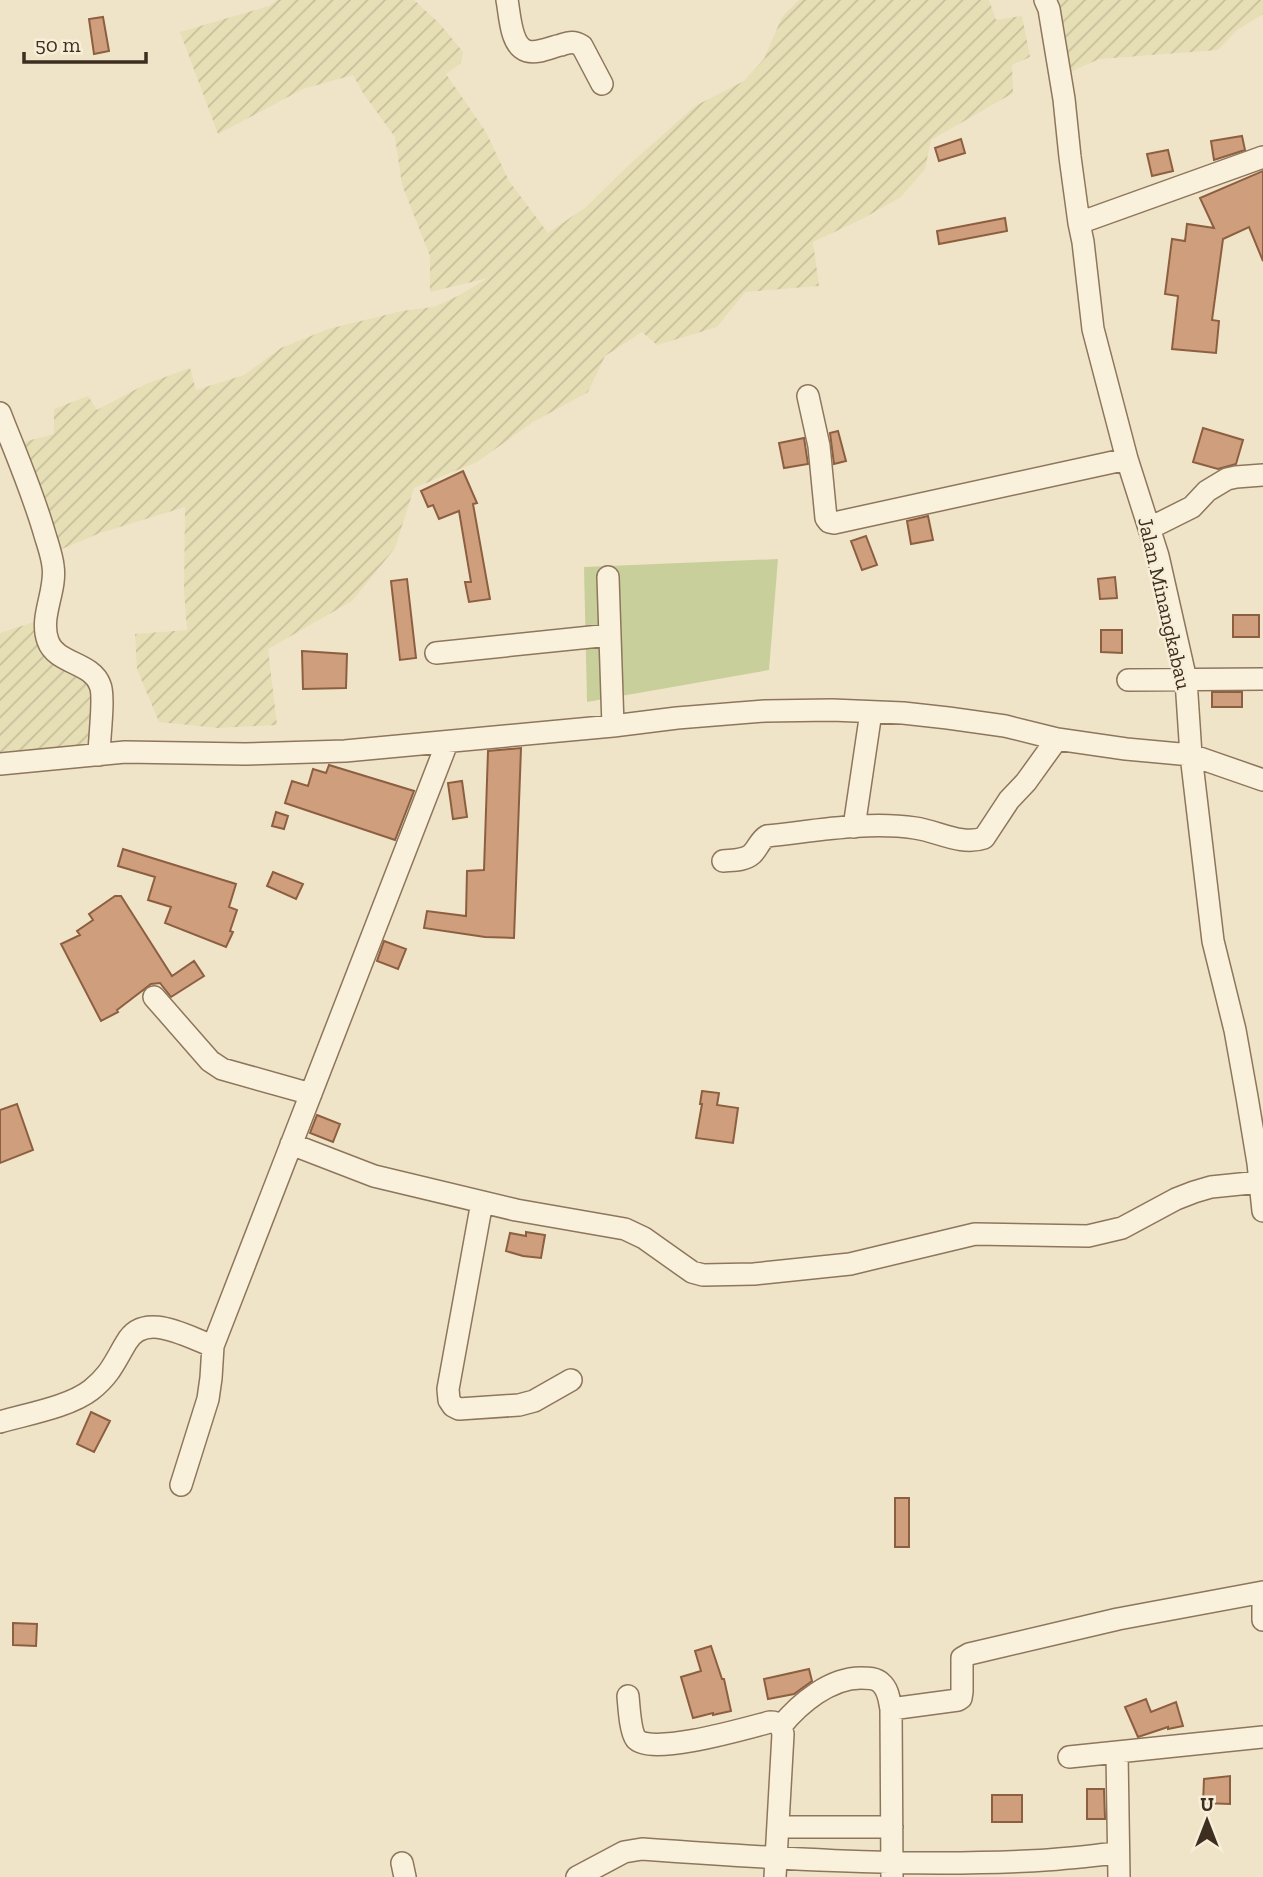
<svg xmlns="http://www.w3.org/2000/svg" width="1263" height="1877" font-family="'Zilla Slab',serif">
<defs>
<pattern id="farmland-furrows" width="10" height="10" patternUnits="userSpaceOnUse" patternTransform="scale(1.75)"><rect width="10" height="10" fill="#e6deb5"/><path d="M-1 1l2-2M0 10L10 0M9 11l2-2" fill="none" stroke="#c6bf9b"/></pattern>
</defs>
<rect width="100%" height="100%" fill="#f0e4c8"/>
<path fill="url(#farmland-furrows)" d="M277 0H414L439 23 463 52 461 63 446 74 486 132 509 181 548 233 586 207 629 165 695 106 744 81 764 59 782 17 799 0H989L996 20 1022 16 1030 57 1012 65 1013 93 931 140 925 169 901 197 860 220 813 242 819 286 745 292 717 327 657 345 642 332 605 356 588 392 533 422 477 462 414 488 395 548 352 601 268 649 277 725 218 728 159 722 137 669 135 634 187 630 184 590 185 507 100 533 50 554 12 445 54 434V409L88 396 97 410 146 384 190 368 196 390 244 375 281 348 328 329 402 311 434 307 458 296 488 278 430 292V256L402 185 395 137 363 93 353 75 303 89 218 134 180 32 269 6Z
M1056 0H1263V14L1237 30 1218 50 1099 59 1057 78Z
M46 618 49 643 94 675 99 755 0 770V633Z"/>
<path fill="#c9cf9b" d="M778 559 769 670 587 702 584 567Z"/>
<path fill="#cf9f7d" stroke="#8d5f41" stroke-width="2" d="M103 17 109 51 94 54 89 19Z
M1242 136 1245 150 1214 160 1211 141Z
M961 139 965 153 939 161 935 148Z
M1168 150 1173 171 1152 176 1147 154Z
M1263 171V261L1249 227 1223 239 1212 320 1219 321 1216 353 1172 349 1178 296 1165 294 1172 239 1185 241 1187 224 1214 228 1200 198Z
M1005 218 1007 231 939 244 937 231Z
M1203 428 1243 440 1236 464 1218 469 1193 462Z
M838 431 846 461 834 464 830 433Z
M804 438 808 464 784 468 779 443Z
M463 471 477 503 473 504 490 599 469 602 465 582H471L459 511 439 519 433 505 428 507 421 491Z
M928 516 933 540 911 544 907 521Z
M866 536 877 565 862 570 851 541Z
M1115 577 1117 598 1100 599 1098 579Z
M407 579 416 658 400 660 391 581Z
M1233 615H1259V637H1233Z
M1101 630H1122V653L1101 652Z
M302 651 347 654 346 688 303 689Z
M1212 692H1242V707H1212Z
M521 748 514 938 485 937 424 928 427 911 466 916 467 871 484 870 488 751Z
M329 765 414 791 395 840 285 803 292 781 308 786 313 769 326 773Z
M462 781 467 817 453 819 448 783Z
M276 812 288 816 284 829 272 826Z
M123 849 236 884 229 907 237 910 230 931 233 932 226 947 165 923 171 907 148 900 155 877 118 866Z
M273 872 303 884 296 899 267 886Z
M115 896H121L172 976 194 961 204 976 171 997 160 983 151 984 117 1010 118 1012 101 1021 61 944 80 935 77 931 93 920 89 914Z
M384 941 406 949 398 969 377 961Z
M702 1091 719 1093 717 1105 738 1108 733 1143 696 1138 702 1104H700Z
M17 1104 33 1150 0 1163V1110Z
M317 1115 340 1124 333 1142 310 1133Z
M526 1232 545 1235 541 1258 523 1256 506 1251 510 1233 526 1236Z
M91 1412 110 1421 94 1452 77 1444Z
M895 1498H909V1547H895Z
M13 1623 37 1624 36 1646 13 1645Z
M711 1646 722 1679H724L731 1711 713 1715V1713L693 1718 681 1677 701 1671 695 1651Z
M809 1669 812 1681 794 1694 768 1699 764 1679Z
M1146 1699 1151 1712 1176 1702 1183 1726 1168 1729V1727L1138 1737 1125 1707Z
M1230 1776V1804L1203 1803 1204 1779Z
M1087 1789H1104L1105 1819H1087Z
M992 1795H1022V1822H992Z"/>
<g fill="none" stroke-linecap="round" stroke-linejoin="round">
<g stroke="#8d765c" stroke-width="24">
<path id="minor" d="M507 0C510 14 510 46 527 51 538 54 551 47 561 45 570 42 574 41 582 46L602 84
M1045 0 1049 9 1064 99 1070 157 1079 223 1083 242 1093 329 1127 459 1158 556 1186 680 1191 755 1213 941 1235 1030 1247 1097 1258 1163 1263 1211
M1079 223 1263 157
M808 396 819 446 826 518 829 522 834 523 1127 459
M0 413C16 454 33 493 45 535 48 545 52 556 53 566 57 591 39 616 48 641 56 664 92 662 100 685 105 696 99 740 99 755
M1150 528 1192 507 1207 491 1227 479 1236 477 1263 475
M608 577 613 726
M436 653 610 635
M1128 680 1263 679
M0 764 125 752 245 754 345 751 613 726 677 718 765 711 832 710 903 713 948 718 1005 726 1057 739 1126 749 1191 755 1263 780
M854 827 871 712
M723 861C732 860 744 861 752 854 758 848 760 840 767 836 815 831 867 821 915 828 938 831 961 846 984 838L1009 800 1026 782 1057 739
M154 997 210 1061 222 1069 311 1094
M291 1144 374 1176 516 1210 625 1229 644 1238 692 1272 703 1275 754 1274 850 1264 975 1234 1088 1236 1122 1228 1176 1199 1194 1192 1211 1187 1260 1182
M482 1202 448 1389 449 1400 453 1406 459 1409 519 1405 534 1401 571 1380
M0 1422C27 1414 69 1407 91 1390 110 1375 114 1363 126 1343 144 1310 187 1337 213 1346
M181 1485 208 1399 211 1378 213 1346 447 743
M1263 1606V1620
M628 1696C629 1706 630 1731 636 1739 652 1756 747 1728 770 1722 779 1722 781 1725 783 1734L775 1877
M891 1709 958 1700 961 1698 962 1692V1658L969 1654 1118 1619 1263 1592
M781 1726C800 1703 830 1678 861 1678 868 1678 876 1678 881 1683 889 1690 889 1700 891 1709L892 1877
M1117 1753 1119 1877
M1069 1757 1263 1737
M778 1827H892
M402 1863 405 1877
M577 1877 624 1852 642 1849C770 1858 899 1867 1028 1861 1058 1860 1088 1856 1118 1853"/>
</g>
<use href="#minor" stroke="#faf1dc" stroke-width="21"/>
</g>
<g text-anchor="middle" dominant-baseline="central" stroke-width="5" stroke-linejoin="round" paint-order="stroke">
<g font-size="21" fill="#3d2e20" stroke="#f7eed8">
<text transform="translate(1165 603) rotate(77)">Jalan Minangkabau</text>
</g>
</g>
<g transform="translate(1207 1821)" stroke="#f7eed8" stroke-width="5" paint-order="stroke">
<path d="M0-5L12 26L0 18L-12 26Z" fill="#3d2e20"/>
<text y="-10" font-size="19" font-weight="bold" text-anchor="middle" fill="#3d2e20">U</text>
</g>
<path d="M24 52v10h122v-10" fill="none" stroke="#3d2e20" stroke-width="3.5"/>
<text x="35" y="52" font-size="21" fill="#3d2e20" stroke="#f7eed8" stroke-width="5" paint-order="stroke">50 m</text>
</svg>
